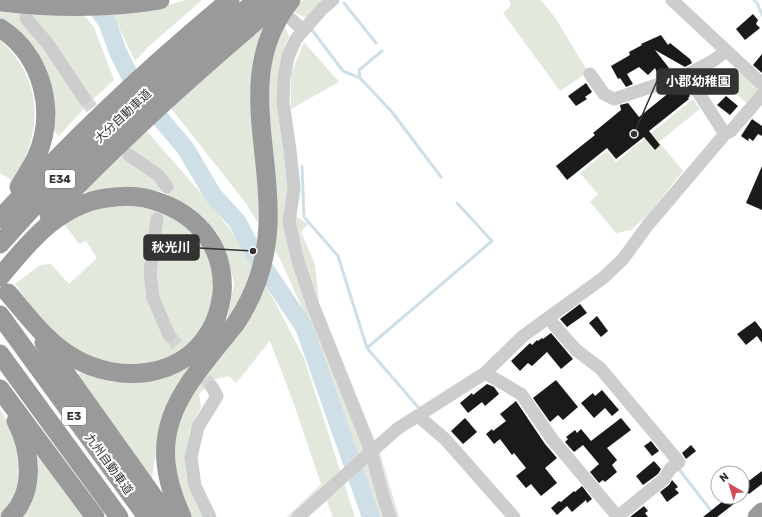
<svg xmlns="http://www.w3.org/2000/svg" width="762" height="517" font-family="Rubik,'Noto Sans JP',sans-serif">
<rect width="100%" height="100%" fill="#fff"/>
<path fill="#e3e8dd" d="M71 0 94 27 114 80 86 106 59 136 50 128 53 93 36 49 11 24 0 18V12L53 14Z
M186 0H201V1L148 47 135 61 112 13 154 9Z
M303 0H326L306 18 292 11Z
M509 0H541L556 19 588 72 560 91 503 13 511 5Z
M283 24 289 36 282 57 289 187 285 209 308 224 301 232 315 264 319 302 380 453 399 517H380L320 348 281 261 245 202 170 107 261 25 265 28 253 58 250 96 259 177 268 60Z
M0 40C35 72 43 112 26 156 23 164 17 172 12 180L0 173Z
M304 42 339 82 291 109V74Z
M741 72 758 88V95L749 105 727 86Z
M693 99 700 109 659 142 683 171 648 215 631 230 616 233 590 202 598 194 580 173 607 151 616 162Z
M146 130 214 208 237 239 275 302 304 358 355 517H333L327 501 308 517H287L321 484 295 407 270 341 236 383 229 376 213 380 199 394 201 407 190 429 185 459 204 517H189L171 453 177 422 239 309 227 319 234 284 229 261 217 233 202 216 164 192 123 187 87 194 85 190Z
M121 203 151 207 183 223 204 246 214 272 213 297 208 321 193 340 176 355 154 364 127 367 98 362 68 345 42 322 15 284 40 265 51 264 69 284 97 258 86 241 79 244 63 222 85 210Z
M201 357 173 393 160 422 152 478 76 377 81 372 111 382 142 381Z
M0 409C4 417 10 425 13 434 25 464 24 493 0 516Z
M40 456 85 517H21L35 459Z"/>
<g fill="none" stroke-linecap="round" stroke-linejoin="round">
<path stroke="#cfdfe8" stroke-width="3" d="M754 0 757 3 762 15
M344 3 376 43
M312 30 343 71 360 78 392 112 441 177
M360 78 359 70 382 51
M302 166 304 217 338 256 367 348
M418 407 367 348 492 241 457 203
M678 468 716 517"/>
<path stroke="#cfdfe8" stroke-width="18" d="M91 0 107 22 118 52 138 92 186 149 213 195 237 221 253 251 304 327 371 517"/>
</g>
<path fill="#1a1a1a" d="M753 14 758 20 756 24 760 28 745 40 736 29Z
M661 35 668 45 670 43 690 59 692 63 685 67 655 50 669 68 665 72 658 75 655 68 648 75 639 67 627 74 633 84 626 87 620 78 618 79 611 66 630 55 629 52 642 45 641 44Z
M762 54V73L753 65Z
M586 83 592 92 585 97 587 99 576 106 568 96Z
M682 85 690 96 688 98 689 99 649 131 660 145 655 150 644 137 616 159 607 148 567 180 556 166 595 135 593 133 621 110 620 105 628 103 639 117 676 87Z
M726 96 738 106 730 115 717 105Z
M752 119 762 126V136L758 134 753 141 749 138 748 141 741 136Z
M762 166V210L746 203Z
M580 304 587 313 567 327 560 319Z
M597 316 608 331 601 337 589 323Z
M755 321 762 330V343L757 336 746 345 737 334Z
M551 333 573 359 561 369 547 352 532 366 528 363 520 371 511 361 530 343 532 345 537 340 538 341 542 338 543 339Z
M556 380 578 407 563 420 558 415 550 422 533 398Z
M487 384 494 387 499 394 485 406 482 402 468 413 460 403 472 393 473 395Z
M602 390 619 410 612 416 605 408 594 418 581 403 593 393 595 396Z
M516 401 545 444 557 458 545 468 557 483 541 496 531 484 526 488 516 476 526 468 514 453 512 455 500 439 494 444 486 434 492 429 493 431 506 421 500 414Z
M465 418 477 432 463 444 451 431Z
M621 418 631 430 607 448 617 460 612 465 617 472 605 482 603 480 599 483 590 472 599 464 583 445 574 452 565 442 568 439 566 437 575 430 577 433 581 429 591 441Z
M651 441 659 451 652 456 644 446Z
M691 445 696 451 686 459 682 453Z
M654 461 661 469 658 474 643 485 636 476Z
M762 471V484L749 494 748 493 717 517H703L728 497H742V486Z
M672 480 678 487 675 489 679 493 667 502 660 492 669 485Z
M582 486 592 499 587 503 586 500 572 512 567 506 557 515 551 508 559 501 561 502 574 491 575 492Z
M644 506 648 511 645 513 648 517H630Z"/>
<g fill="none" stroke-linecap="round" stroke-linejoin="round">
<path stroke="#d6d6d6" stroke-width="13" stroke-dasharray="13 6" stroke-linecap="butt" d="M84 98 104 124
M169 335 212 387"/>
<path stroke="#cdcdcd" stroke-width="13" d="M333 0 322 9 296 39 288 57 284 77 283 102 290 150 294 188 289 222 298 261 313 306 371 451 383 496 390 517
M672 0 762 84
M26 18 48 44 84 98
M291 19 303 30
M590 74 604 94 614 99 687 75
M725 134 731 131 762 95
M129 155 158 175 167 187
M157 219 150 272 153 298 169 335
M548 318 576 350 600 368 679 462 670 469 664 479 617 517
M485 373 521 394 552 439 618 517
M418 416 445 439 514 517
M210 517 195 486 191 457 198 427 217 396 212 387
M298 517 397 429 485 373 523 336 603 278 623 259 647 226 725 134 687 75 714 60 726 51"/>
<path stroke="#9a9a9a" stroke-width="19" d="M0 2C53 8 108 9 160 0
M0 28C43 56 57 112 36 158 31 168 25 177 19 187
M49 215C121 138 200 68 281 0
M0 219C71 140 148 68 230 0
M0 244C32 208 65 171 100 138 150 90 204 45 257 0
M0 277C29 242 58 205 106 198 119 196 132 195 145 198 192 209 226 243 222 294 220 307 217 320 210 331 182 379 119 384 74 358 47 343 28 316 8 293
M0 315 147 517
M44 343 168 517
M0 354 119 517
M0 389 95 517
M10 517C36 492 31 450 16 421
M182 517C141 428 183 390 236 323 256 293 266 263 268 226 272 148 235 69 291 0
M757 517 762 512"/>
</g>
<g text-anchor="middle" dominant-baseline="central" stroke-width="4" stroke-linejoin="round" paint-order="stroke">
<g fill="#fff" stroke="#707070" stroke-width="1">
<rect x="45" y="170" width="30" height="18" rx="3"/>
<rect x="62" y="407" width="24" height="18" rx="3"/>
</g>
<g font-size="11" font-weight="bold" fill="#333">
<text x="60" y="179">E34</text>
<text x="74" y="416">E3</text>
</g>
<g font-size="12" fill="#333" stroke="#fff">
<text transform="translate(123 116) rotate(-43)">大分自動車道</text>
<text transform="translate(109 464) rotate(54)">九州自動車道</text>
</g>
</g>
<path fill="none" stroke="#333" stroke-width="1.5" d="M634 134L657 81M253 251L199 248"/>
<g fill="#333" stroke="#fff" stroke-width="1.5">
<circle cx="634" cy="134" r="4"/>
<circle cx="253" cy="251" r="4"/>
</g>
<g fill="#333" stroke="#333" stroke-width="1.5">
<rect x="657" y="69" width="81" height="25" rx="4"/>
<rect x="144" y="235" width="55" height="25" rx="4"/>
</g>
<g font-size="13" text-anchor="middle" font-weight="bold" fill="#fff">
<text x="698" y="86">小郡幼稚園</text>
<text x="171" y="252">秋光川</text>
</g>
<g transform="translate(730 485) rotate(322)"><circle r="19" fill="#ffffff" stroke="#adadad"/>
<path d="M0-3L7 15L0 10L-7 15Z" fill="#d24c56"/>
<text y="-6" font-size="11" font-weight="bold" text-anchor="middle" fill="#333333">N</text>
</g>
</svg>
